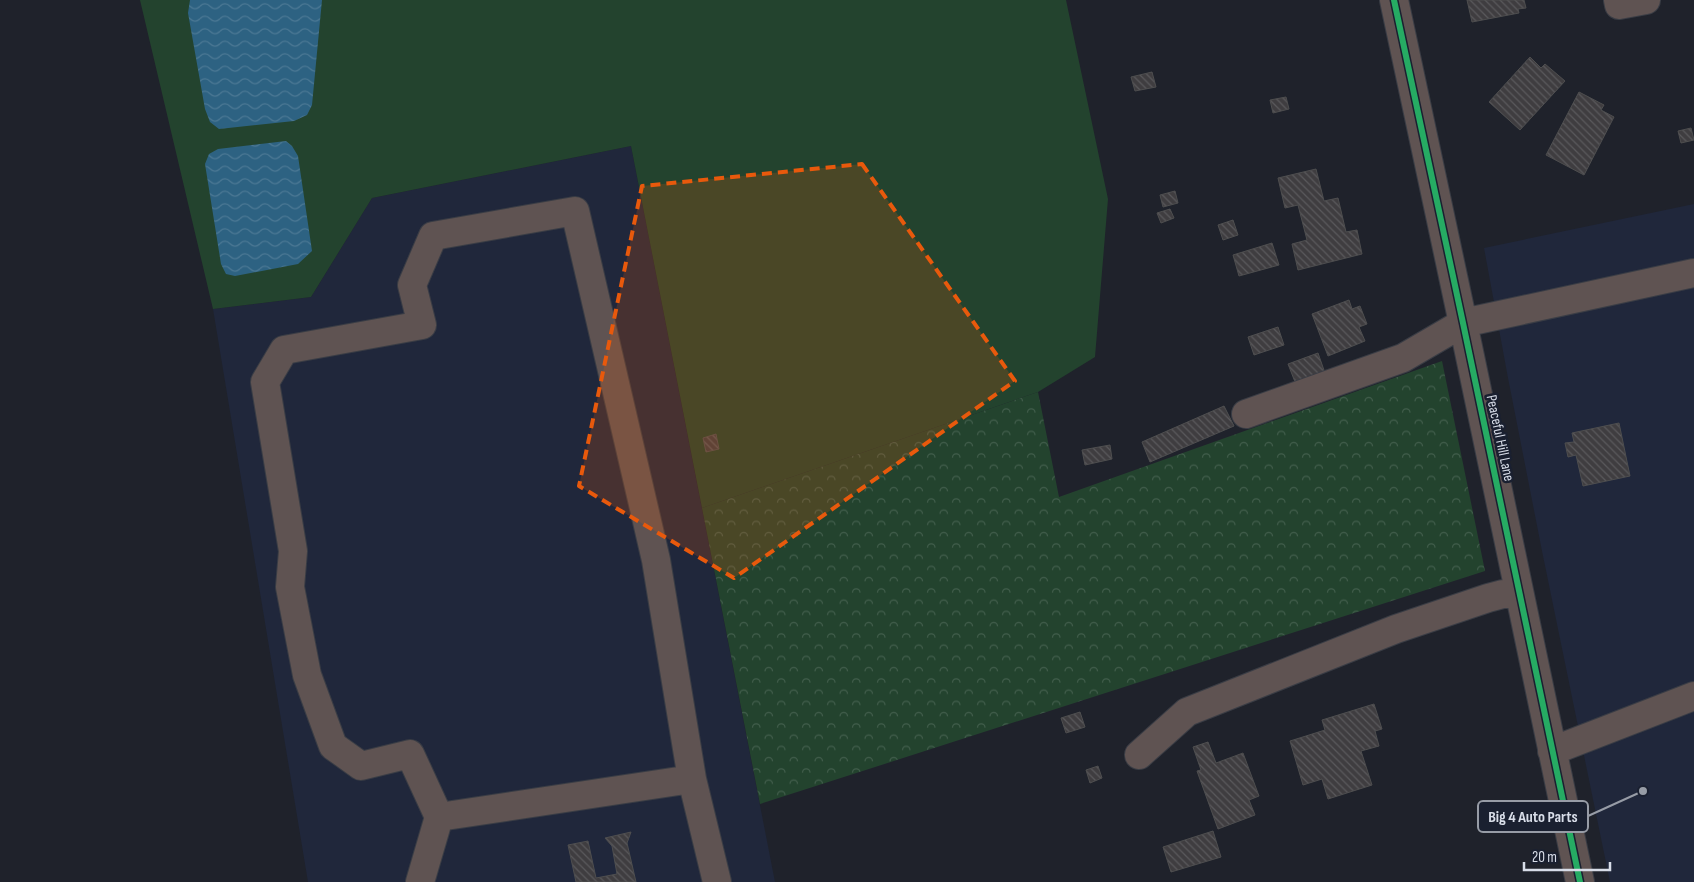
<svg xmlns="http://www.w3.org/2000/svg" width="1694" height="882" font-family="'Sofia Sans Condensed',sans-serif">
<defs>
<pattern id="forest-crowns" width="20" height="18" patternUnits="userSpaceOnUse" patternTransform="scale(1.25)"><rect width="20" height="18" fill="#23432e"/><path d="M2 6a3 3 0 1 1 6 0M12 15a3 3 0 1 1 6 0" fill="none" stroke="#425e4c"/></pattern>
<pattern id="water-waves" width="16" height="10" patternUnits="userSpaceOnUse" patternTransform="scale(1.25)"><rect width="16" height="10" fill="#2d6282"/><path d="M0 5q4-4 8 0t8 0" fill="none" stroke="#4b7894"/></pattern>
<pattern id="building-back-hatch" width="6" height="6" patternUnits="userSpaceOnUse" patternTransform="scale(1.25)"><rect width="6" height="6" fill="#3f3d40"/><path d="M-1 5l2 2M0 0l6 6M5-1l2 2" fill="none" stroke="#5a595c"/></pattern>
</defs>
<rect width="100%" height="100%" fill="#1f222b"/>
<path fill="#20273b" d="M631 146 775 882H308L213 309 311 297 372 198Z
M1694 204V882H1610L1542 551 1508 378 1484 248Z"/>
<path fill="#23432e" d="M140 0H1066L1108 199 1095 357 1038 392 702 508 631 146 372 198 311 297 213 309Z"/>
<path fill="url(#forest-crowns)" d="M1442 361 1485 571 760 804 702 508 1038 392 1059 497Z"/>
<path fill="url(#water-waves)" d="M190 0H322L312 105 307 115 294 121 219 129 210 122 205 109 188 13Z
M286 141 292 146 298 156 312 251 298 264 235 276 226 274 221 264 205 164 209 154 218 149Z"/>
<path fill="url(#building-back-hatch)" stroke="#4e4e4f" d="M1467 0H1524L1526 8 1518 9 1519 13 1472 22Z
M1530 57 1541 68 1545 64 1565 81 1520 130 1489 102Z
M1152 72 1156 87 1135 91 1131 77Z
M1579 92 1604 105 1601 110 1614 117 1584 175 1546 155Z
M1286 97 1289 109 1273 113 1270 100Z
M1691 128 1694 140 1681 143 1678 131Z
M1316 169 1324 201 1338 198 1346 232 1357 230 1362 254 1298 270 1292 244 1307 240 1298 205 1285 208 1278 178Z
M1175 191 1178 203 1163 207 1160 195Z
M1170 209 1174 218 1161 223 1157 213Z
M1233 220 1238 235 1223 240 1218 225Z
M1272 243 1279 265 1239 276 1233 255Z
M1349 300 1352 309 1360 306 1367 324 1359 327 1365 341 1328 356 1312 314Z
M1278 327 1284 345 1254 355 1248 337Z
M1318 353 1326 376 1297 387 1288 364Z
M1224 406 1234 426 1150 462 1142 442Z
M1619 423 1630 476 1583 486 1576 455 1568 457 1565 443 1574 442 1572 433Z
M716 434 719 449 706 452 703 438Z
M1110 445 1112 459 1085 465 1082 450Z
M1374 704 1382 729 1375 731 1379 746 1361 751 1372 785 1328 799 1322 779 1303 785 1290 741 1325 730 1322 720Z
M1080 712 1085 727 1066 733 1061 718Z
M1208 742 1216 763 1243 753 1259 796 1249 800 1255 815 1218 829 1197 771 1201 770 1193 747Z
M1098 766 1102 778 1090 783 1086 770Z
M1213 831 1221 857 1171 872 1163 847Z
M631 832 627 843 636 882H576L568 845 588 841 596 878 617 874 612 846 605 838Z"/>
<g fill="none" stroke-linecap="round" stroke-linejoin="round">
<g stroke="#3a3d45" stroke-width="30">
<path id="minor" d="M1394 0 1463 323 1580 882
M1618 0 1619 5 1646 0
M1246 414 1403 358 1463 323 1694 273
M1552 751 1694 696
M1139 755 1187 712 1396 629 1488 598 1503 594H1519
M439 817 410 754 361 766 333 746 307 675 290 587 293 551 265 382 284 350 422 325 412 285 433 236 575 211 656 560 692 779
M420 882 439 817 692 779 717 882"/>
</g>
<use href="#minor" stroke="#5f5352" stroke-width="28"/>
<g stroke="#1a2030" stroke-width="9">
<path id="cycleway" d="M1394 0 1463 323 1580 882"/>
</g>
<use href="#cycleway" stroke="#26ab63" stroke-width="6"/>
</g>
<path fill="#e8590c" fill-opacity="0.2" stroke="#e8590c" stroke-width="4" stroke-dasharray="10 6" stroke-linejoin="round" d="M862 164 1015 381 734 578 579 486 642 186Z"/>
<g text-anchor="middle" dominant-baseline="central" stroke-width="5" stroke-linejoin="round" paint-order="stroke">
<g font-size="15" fill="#d8dde8" stroke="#1a2030">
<text transform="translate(1500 438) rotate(78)">Peaceful Hill Lane</text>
</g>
</g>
<path fill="none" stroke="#979ca6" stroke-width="2" d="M1643 791L1588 816"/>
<circle fill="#979ca6" stroke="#1a2030" stroke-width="2" cx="1643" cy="791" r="5"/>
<rect fill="#1a2030" stroke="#979ca6" stroke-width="2" x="1478" y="801" width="110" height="31" rx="5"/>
<g font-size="16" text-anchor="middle" font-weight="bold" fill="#d8dde8">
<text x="1533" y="822">Big 4 Auto Parts</text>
</g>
<path d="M1524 862v8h86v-8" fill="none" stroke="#d8dde8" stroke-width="2.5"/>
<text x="1532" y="862" font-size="15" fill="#d8dde8" stroke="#1a2030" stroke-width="4" paint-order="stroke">20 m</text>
</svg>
